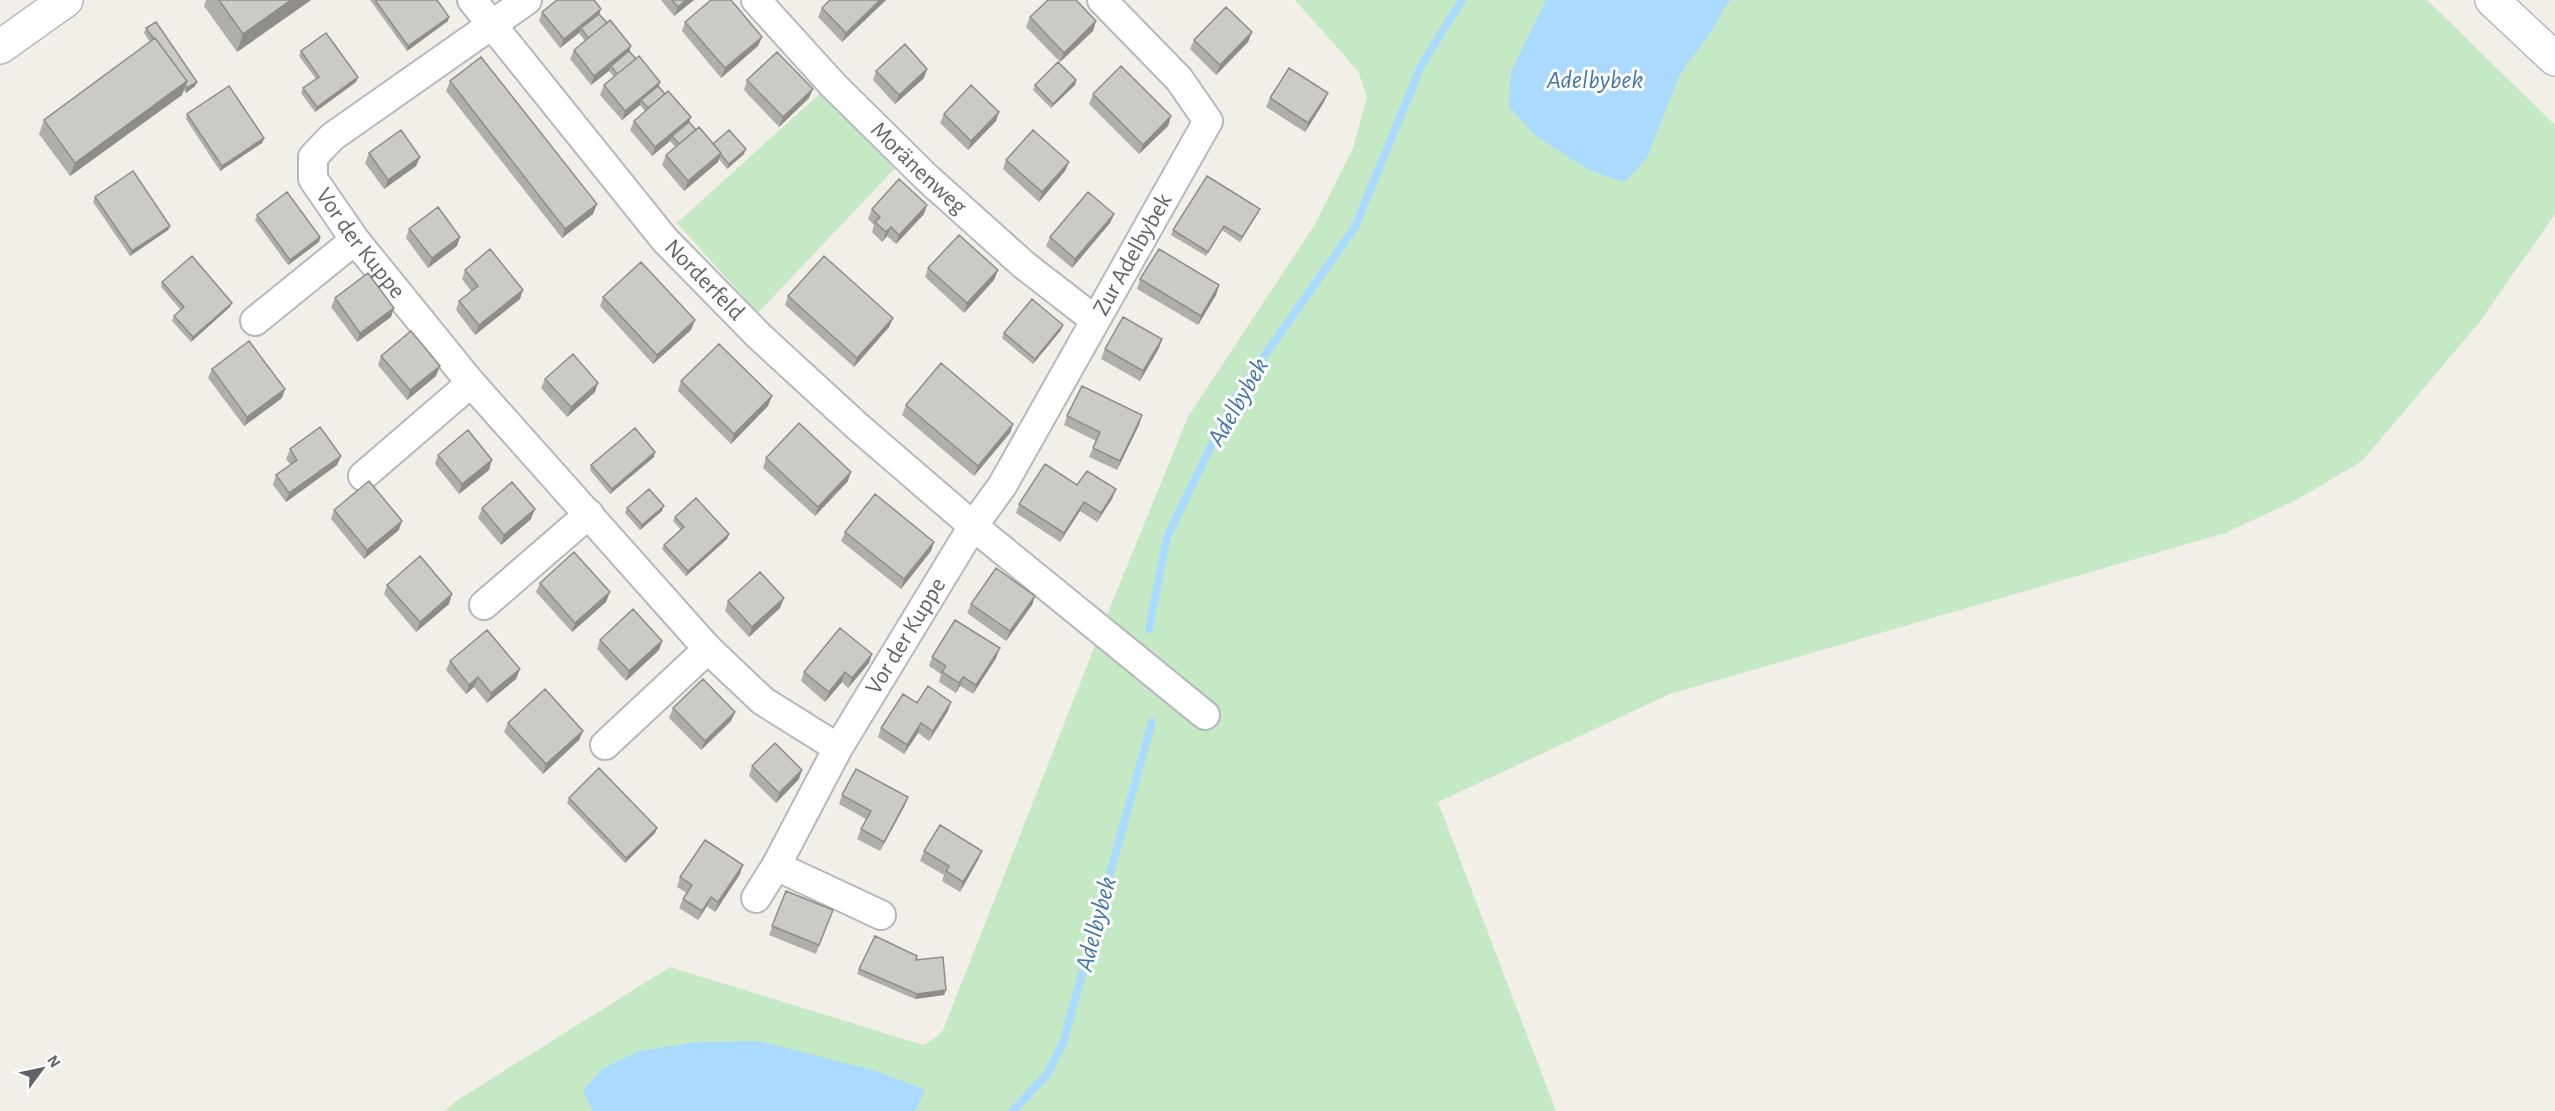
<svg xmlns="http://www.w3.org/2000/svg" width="2555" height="1111" font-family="'Alegreya Sans',sans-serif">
<rect width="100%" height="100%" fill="#f1efe8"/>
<path fill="#c5e8c5" d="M1295 0H2427L2555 125V214L2478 324 2362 461 2296 500 2225 533 1670 694 1438 802 1556 1111H445L456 1101 670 967 923 1045 937 1037 943 1030 1109 610 1188 417 1315 224 1353 148 1367 97 1358 71Z
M824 90 898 165 758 313 677 223Z"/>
<path fill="#aadaff" d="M1546 0H1731L1726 5 1709 35 1680 74 1647 158 1624 182 1589 170 1536 136 1509 107 1511 72Z
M759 1041 879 1072 925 1090 915 1111H593L583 1091 602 1069 639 1051 699 1042Z"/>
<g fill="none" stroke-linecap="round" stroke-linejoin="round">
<path stroke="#aadaff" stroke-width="8" d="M1149 629 1167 537 1234 399 1355 227 1421 66 1462 0
M1013 1111 1047 1074 1063 1043 1152 722"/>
<g stroke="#b5b8bc" stroke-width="32">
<g id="street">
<path id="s1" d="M472 0 665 240 758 335 857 426 973 526 1205 715"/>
<path id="s2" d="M527 0 332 137 313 157V179L355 240 471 383 708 649 763 701 838 748"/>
<path id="s3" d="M756 0 833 85 926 177 1024 265 1095 320"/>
<path d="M255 321 355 240"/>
<path d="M363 476 471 383"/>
<path d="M484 605 589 514"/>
<path d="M605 745 708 649"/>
<path d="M776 866 881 915"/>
<path id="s4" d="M756 898 776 866 838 748 973 526 1002 486 1208 121 1179 79 1102 0"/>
</g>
</g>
<g stroke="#b6babf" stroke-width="36">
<path id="secondary" d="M2492 0 2555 59
M0 47 66 0"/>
</g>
<use href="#street" stroke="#fff" stroke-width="28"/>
<use href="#secondary" stroke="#fff" stroke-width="33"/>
</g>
<path fill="#afaea9" d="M206 0H311L237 52 204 6Z
M370 0H437L448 21 407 51Z
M661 0H694L674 16Z
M830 0H886L842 42 818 17 822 8Z
M601 9 599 14 607 23 631 46 629 51 636 59 660 82 658 86 665 94 691 117 689 122 696 130 713 144 744 154 727 169 719 159 718 162 684 191 662 165 666 155 675 147 670 141 652 156 630 130 634 121 645 111 640 105 622 120 600 95 604 85 614 77 609 71 591 85 570 59 574 50 585 41 579 33 560 48 539 21 542 12Z
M1030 17 1096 21 1093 31 1060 62 1026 27Z
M685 22 762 37 758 46 721 78 682 31Z
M146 28 197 82 195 86 186 93 184 90 182 95 70 176 39 134 44 120 150 42 144 33Z
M1252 32 1248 42 1216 75 1190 49 1194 40Z
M301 51 358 77 356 82 315 112 301 93 303 88 316 79 299 56Z
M876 71 924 78 895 104 873 80Z
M747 80 809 98 779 127 744 90Z
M1076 80 1075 85 1051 108 1033 90 1035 85Z
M450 81 593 214 562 238 446 91Z
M1093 94 1171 116 1168 126 1139 154 1089 104Z
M1270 98 1324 102 1305 132 1266 107Z
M187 114 264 138 262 143 220 171 186 119Z
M944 114 996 121 968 150 940 123Z
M369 153 420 157 416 166 384 189 365 163Z
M1006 160 1069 162 1065 171 1039 202 1003 169Z
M95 197 170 226 168 230 130 256 93 202Z
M872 209 924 214 896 244 887 236 882 242 872 232 874 225 868 219Z
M1258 213 1240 242 1222 230 1206 256 1171 235 1173 230Z
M1114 214 1110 223 1072 268 1046 246 1050 237Z
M257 215 320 237 319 242 288 265 255 220Z
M409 229 457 246 428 268 406 238Z
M928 268 998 270 994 280 964 313 925 277Z
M465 270 520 299 475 335 456 310 459 301 471 291 462 279Z
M1140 279 1219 285 1216 295 1198 325 1137 289Z
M162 282 230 307 191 342 172 321 174 316 181 310 161 287Z
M788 296 893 318 889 327 854 367 785 305Z
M603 297 691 330 653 364 600 306Z
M335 298 391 317 357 342 331 307Z
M1061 330 1033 364 1002 338 1004 333Z
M1162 339 1159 348 1140 381 1101 359 1105 349Z
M381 356 436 376 407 400 378 365Z
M212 369 282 398 244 426 208 378Z
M545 379 595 392 567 417 541 388Z
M681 381 768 406 731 444 678 391Z
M906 405 1013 424 1010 433 974 476 902 415Z
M1142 415 1139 425 1117 470 1089 457 1096 441 1064 425 1067 416Z
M290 449 341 456 337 465 286 502 273 485 276 475 291 465 286 459Z
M438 455 489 470 459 494 435 464Z
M654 457 610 494 590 470 591 465Z
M766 458 848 481 815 516 763 468Z
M1077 485 1112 499 1097 522 1080 511 1060 542 1016 513 1019 504Z
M482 508 531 519 501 545 478 518Z
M627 508 662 511 640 530 625 513Z
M334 510 399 530 364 559 331 519Z
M675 517 729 534 727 539 686 576 662 549 664 545 681 530 673 521Z
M845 532 931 551 901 589 841 541Z
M540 583 606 602 572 632 536 592Z
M387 585 449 604 416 632 384 594Z
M1035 596 1032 605 1006 641 967 613 971 604Z
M728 601 780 608 749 637 725 611Z
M600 640 662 641 659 650 626 681 597 649Z
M932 657 996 658 973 694 960 686 956 693 939 682 941 674 929 666Z
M450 661 520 669 516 679 487 703 474 687 466 694 446 670Z
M869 663 848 688 842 682 825 702 801 681 804 672Z
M917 703 948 711 929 741 918 733 904 754 878 737 881 728Z
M673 708 735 712 731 721 701 750 669 718Z
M508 723 583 731 579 740 543 774 504 732Z
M752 766 799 779 776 803 749 776Z
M842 795 908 797 904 807 880 851 857 839 861 829 866 819 839 804Z
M569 798 657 828 655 833 625 863 567 803Z
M924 851H982L978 860 960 892 942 881 944 875 920 861Z
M740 874 715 912 707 906 698 920 679 908 683 899 687 893 677 887 680 877Z
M786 891 833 910 816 954 769 935Z
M916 960 944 995 915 999 857 974 859 969Z"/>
<path fill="#8f8d8a" d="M291 0H311L237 52 243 34Z
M686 0H694L674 16 678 7Z
M880 0H886L842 42 846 33Z
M601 9 597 18 581 28 579 33 560 48 564 39Z
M449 17 448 21 407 51 408 46Z
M1096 21 1093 31 1060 62 1064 53Z
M1252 32 1248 42 1216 75 1220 65Z
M762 37 758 46 721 78 725 68Z
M631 46 628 56 611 66 609 71 591 85 594 76Z
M927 69 924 78 895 104 899 95Z
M358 77 356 82 315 112 317 107Z
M1076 80 1075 85 1051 108 1053 104Z
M187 81 182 95 70 176 75 163Z
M197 82 195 86 186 93 187 88Z
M660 82 657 91 641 100 640 105 622 120 625 111Z
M813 89 809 98 779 127 783 117Z
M1328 93 1324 102 1305 132 1308 123Z
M999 112 996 121 968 150 971 141Z
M1171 116 1168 126 1139 154 1143 145Z
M691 117 687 127 672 136 670 141 652 156 655 147Z
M264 138 262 143 220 171 222 166Z
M746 149 744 154 727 169 729 164Z
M721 153 718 162 684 191 688 181Z
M420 157 416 166 384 189 388 180Z
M1069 162 1065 171 1039 202 1042 192Z
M597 204 593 214 562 238 565 229Z
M927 205 924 214 896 244 899 235Z
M1260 209 1258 213 1240 242 1242 237Z
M1114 214 1110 223 1072 268 1075 259Z
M170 226 168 230 130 256 132 251Z
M891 227 887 236 882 242 886 232Z
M320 237 319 242 288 265 290 260Z
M460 237 457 246 428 268 432 258Z
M998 270 994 280 964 313 967 303Z
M1219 285 1216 295 1198 325 1201 316Z
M523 290 520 299 475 335 479 325Z
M232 303 230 307 191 342 193 337Z
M394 308 391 317 357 342 360 333Z
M893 318 889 327 854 367 857 358Z
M695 320 691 330 653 364 657 355Z
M1063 325 1061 330 1033 364 1035 359Z
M1162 339 1159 348 1140 381 1143 371Z
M440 366 436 376 407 400 410 390Z
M598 383 595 392 567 417 571 407Z
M285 389 282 398 244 426 247 417Z
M772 396 768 406 731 444 734 434Z
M1142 415 1139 425 1117 470 1120 461Z
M1013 424 1010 433 974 476 978 466Z
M655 452 654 457 610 494 612 489Z
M341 456 337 465 286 502 289 493Z
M492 460 489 470 459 494 462 484Z
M851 472 848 481 815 516 818 507Z
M1116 489 1112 499 1097 522 1101 513Z
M1084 502 1080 511 1060 542 1064 533Z
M664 506 662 511 640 530 642 525Z
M535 509 531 519 501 545 504 535Z
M402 521 399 530 364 559 367 550Z
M729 534 727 539 686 576 688 571Z
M934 542 931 551 901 589 904 579Z
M610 592 606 602 572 632 575 623Z
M452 594 449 604 416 632 420 622Z
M1035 596 1032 605 1006 641 1010 631Z
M784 598 780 608 749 637 752 627Z
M662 641 659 650 626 681 629 671Z
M1000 648 996 658 973 694 976 685Z
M872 654 869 663 848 688 852 678Z
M520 669 516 679 487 703 491 693Z
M845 672 842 682 825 702 829 692Z
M478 677 474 687 466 694 469 685Z
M963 677 960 686 956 693 959 683Z
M951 702 948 711 929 741 933 731Z
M735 712 731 721 701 750 705 741Z
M921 723 918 733 904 754 907 745Z
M583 731 579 740 543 774 546 764Z
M802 770 799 779 776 803 779 793Z
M908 797 904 807 880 851 884 842Z
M657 828 655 833 625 863 626 858Z
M982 851 978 860 960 892 963 882Z
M743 865 740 874 715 912 718 902Z
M711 897 707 906 698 920 702 911Z
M946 990 944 995 915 999 917 994Z"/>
<path fill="#cccac5" stroke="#8f8d8a" stroke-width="1.5" d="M219 0H291L243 34Z
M375 0H437L449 17 408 46Z
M557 0H594L601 9 564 39 542 12Z
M672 0H686L678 7Z
M711 0H731L762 37 725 68 685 22Z
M830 0H880L846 33 822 8Z
M1048 0H1076L1096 21 1064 53 1030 17Z
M1226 7 1252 32 1220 65 1194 40Z
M599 14 607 23 588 38 581 28Z
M610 20 631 46 594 76 574 50Z
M156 22 197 82 187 88 185 85 187 81 155 38 154 39 146 28Z
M326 33 358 77 317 107 303 88 319 77 301 51Z
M155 38 187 81 75 163 44 120Z
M905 44 927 69 899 95 876 71Z
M629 51 636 59 617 74 611 66Z
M777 52 813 89 783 117 747 80Z
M639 56 660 82 625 111 604 85Z
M481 57 597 204 565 229 450 81Z
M1058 62 1076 80 1053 104 1035 85Z
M1121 66 1171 116 1143 145 1093 94Z
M1289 68 1328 93 1308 123 1270 98Z
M971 85 999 112 971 141 944 114Z
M229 86 264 138 222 166 187 114Z
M658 86 665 94 648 108 641 100Z
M668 91 691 117 655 147 634 121Z
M689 122 696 130 679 144 672 136Z
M699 127 721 153 688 181 666 155Z
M401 130 420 157 388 180 369 153Z
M729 130 746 149 729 164 720 154 721 153 713 144Z
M1033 130 1069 162 1042 192 1006 160Z
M133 171 170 226 132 251 95 197Z
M1207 176 1260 209 1242 237 1224 226 1208 252 1173 230Z
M899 179 927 205 899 235 891 227 886 232 875 222 880 217 872 209Z
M287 192 320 237 290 260 257 215Z
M1088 192 1114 214 1075 259 1050 237Z
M438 207 460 237 432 258 409 229Z
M959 235 998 270 967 303 928 268Z
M490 249 523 290 479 325 459 301 478 286 465 270Z
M1159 249 1219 285 1201 316 1140 279Z
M192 256 232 303 193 337 174 316 184 307 162 282Z
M824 256 893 318 857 358 788 296Z
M641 262 695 320 657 355 603 297Z
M368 273 394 308 360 333 335 298Z
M1032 299 1063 325 1035 359 1004 333Z
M1123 317 1162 339 1143 371 1105 349Z
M411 331 440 366 410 390 381 356Z
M249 341 285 389 247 417 212 369Z
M719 344 772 396 734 434 681 381Z
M573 354 598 383 571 407 545 379Z
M941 363 1013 424 978 466 906 405Z
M1082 386 1142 415 1120 461 1093 448 1100 432 1067 416Z
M799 423 851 472 818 507 766 458Z
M320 427 341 456 289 493 276 475 297 460 290 449Z
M635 428 655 452 612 489 591 465Z
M468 430 492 460 462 484 438 455Z
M1045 464 1077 485 1087 471 1116 489 1101 513 1084 502 1064 533 1019 504Z
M369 481 402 521 367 550 334 510Z
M512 482 535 509 504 535 482 508Z
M649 489 664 506 642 525 627 508Z
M875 494 934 542 904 579 845 532Z
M696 498 729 534 688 571 664 545 684 527 675 517Z
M574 552 610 592 575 623 540 583Z
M420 556 452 594 420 622 387 585Z
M996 568 1035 596 1010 631 971 604Z
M760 572 784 598 752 627 728 601Z
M633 609 662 641 629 671 600 640Z
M955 620 1000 648 976 685 963 677 959 683 942 672 946 666 932 657Z
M840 628 872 654 852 678 845 672 829 692 804 672Z
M487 630 520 669 491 693 478 677 469 685 450 661Z
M703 679 735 712 705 741 673 708Z
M928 686 951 702 933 731 921 723 907 745 881 728 903 694 917 703Z
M545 689 583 731 546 764 508 723Z
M775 743 802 770 779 793 752 766Z
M599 768 657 828 626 858 569 798Z
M856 769 908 797 884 842 861 829 871 811 842 795Z
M940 825 982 851 963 882 946 871 949 866 924 851Z
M705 840 743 865 718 902 711 897 702 911 683 899 692 885 680 877Z
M786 891 833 910 819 945 772 926Z
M875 936 917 956 916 960 943 957 946 990 917 994 859 969Z"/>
<g text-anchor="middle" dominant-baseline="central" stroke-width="6" stroke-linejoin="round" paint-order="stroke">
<g font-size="24" fill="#5f6368" stroke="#fff">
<text stroke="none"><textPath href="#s3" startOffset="234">Moränenweg</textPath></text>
<text stroke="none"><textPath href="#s2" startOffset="368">Vor der Kuppe</textPath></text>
<text stroke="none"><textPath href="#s4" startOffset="746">Zur Adelbybek</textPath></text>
<text stroke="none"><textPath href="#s1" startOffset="364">Norderfeld</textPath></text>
<text stroke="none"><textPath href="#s4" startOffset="302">Vor der Kuppe</textPath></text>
</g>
<g font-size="26" font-style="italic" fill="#4174aa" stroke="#fff">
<text x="1595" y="80">Adelbybek</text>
<text transform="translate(1238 402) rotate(-60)">Adelbybek</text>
<text transform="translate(1096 924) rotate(-75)">Adelbybek</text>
</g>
</g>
<g transform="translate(42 1069) rotate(57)" stroke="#ffffff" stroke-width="4.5" paint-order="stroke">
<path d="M0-4.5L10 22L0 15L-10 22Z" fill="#5f6368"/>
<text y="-9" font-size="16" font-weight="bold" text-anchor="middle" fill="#5f6368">N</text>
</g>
</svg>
